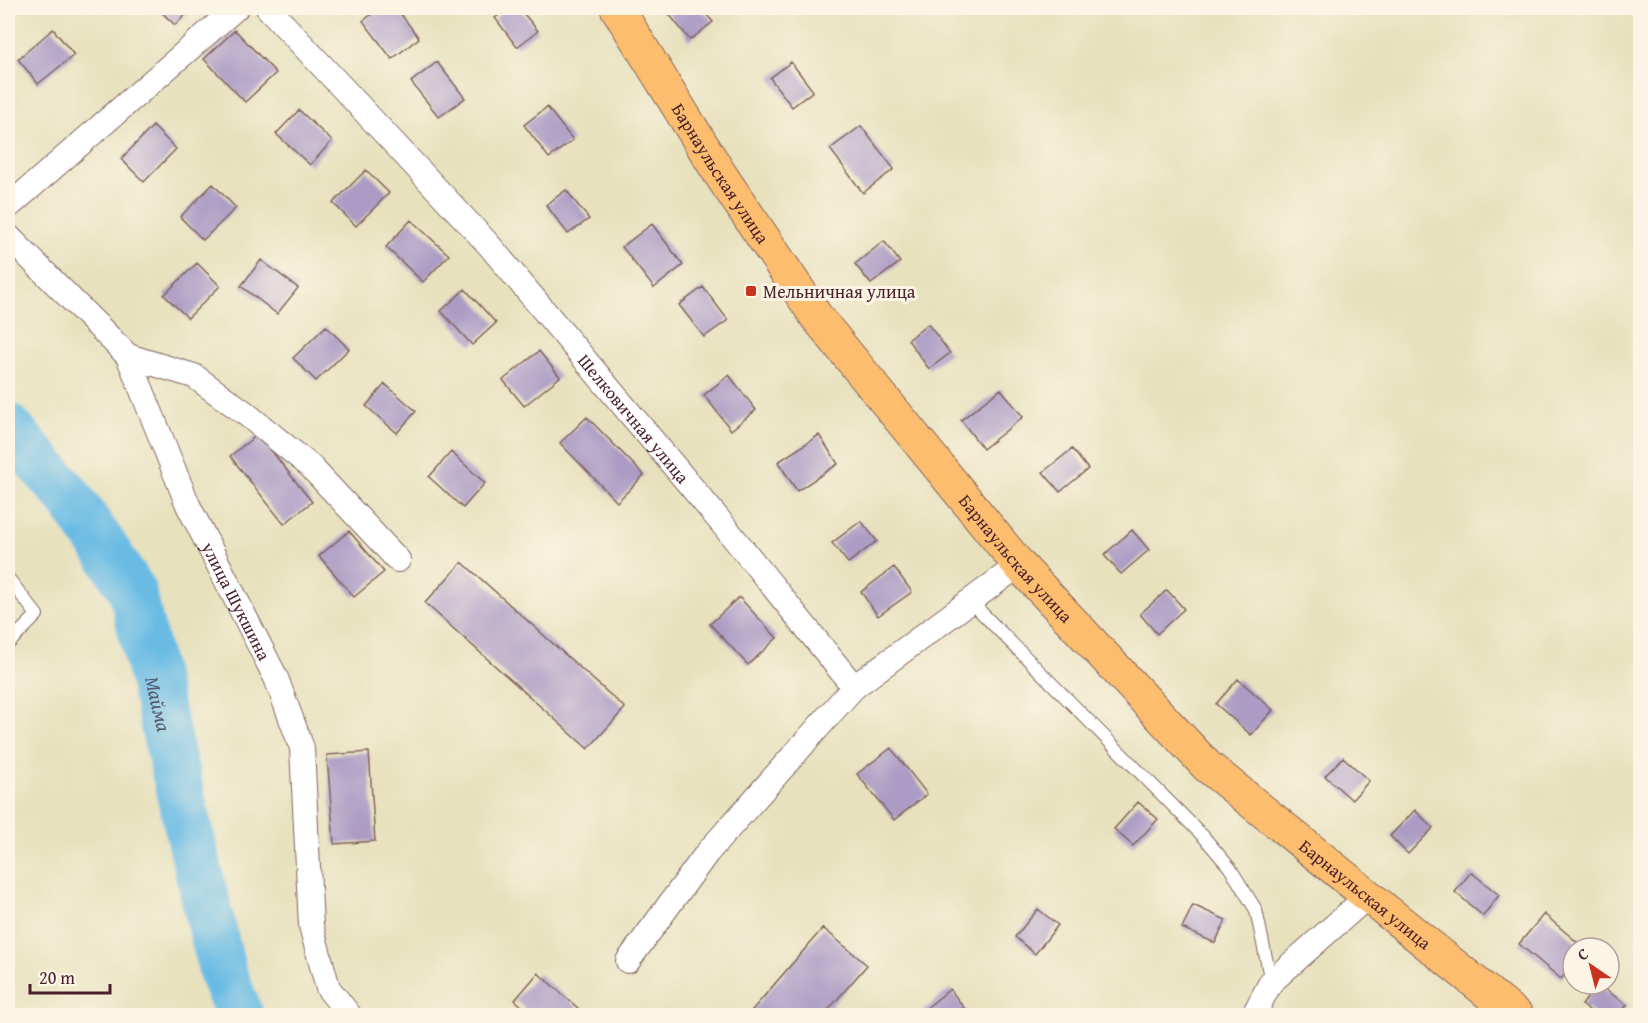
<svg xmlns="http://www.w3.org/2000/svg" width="1648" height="1023" font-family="'Gentium Book Plus',serif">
<rect width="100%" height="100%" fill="#fcf5e5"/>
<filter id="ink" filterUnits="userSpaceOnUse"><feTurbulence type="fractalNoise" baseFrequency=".0167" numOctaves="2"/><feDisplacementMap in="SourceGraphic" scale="12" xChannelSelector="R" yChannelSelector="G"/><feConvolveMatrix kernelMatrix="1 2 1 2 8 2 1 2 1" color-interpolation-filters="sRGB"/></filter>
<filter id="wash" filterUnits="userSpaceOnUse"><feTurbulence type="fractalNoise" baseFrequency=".008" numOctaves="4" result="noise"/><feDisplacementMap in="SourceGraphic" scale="24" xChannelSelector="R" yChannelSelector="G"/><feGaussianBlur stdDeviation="1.35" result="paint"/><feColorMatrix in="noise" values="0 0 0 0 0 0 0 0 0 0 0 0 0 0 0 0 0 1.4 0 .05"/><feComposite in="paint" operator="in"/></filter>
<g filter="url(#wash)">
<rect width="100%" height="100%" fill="#e7e1be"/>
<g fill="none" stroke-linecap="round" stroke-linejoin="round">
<path stroke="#69bbe4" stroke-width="48" id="s1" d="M8 427 67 494 102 544 132 590 223 974 240 1016"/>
</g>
<g id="blocks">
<path fill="#ac9cc5" d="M157 8H192L175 25Z
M380 8H396L419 38 392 59 363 21Z
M508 8H519L538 31 517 47 495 18Z
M664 8H701L713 22 690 40Z
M53 29 74 55 38 84 18 59Z
M235 30 276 73 245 102 204 59Z
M437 62 465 98 439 117 411 82Z
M791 62 813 91 792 107 770 78Z
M547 107 573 140 549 158 524 125Z
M299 110 332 141 310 165 276 134Z
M153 126 176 149 144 182 121 159Z
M861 126 894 169 863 193 830 149Z
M366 170 389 193 356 226 333 203Z
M213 184 236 208 203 240 180 217Z
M566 190 589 219 568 234 546 205Z
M411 220 449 255 423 282 386 247Z
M652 224 683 265 654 288 622 247Z
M884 241 900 262 871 284 855 264Z
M261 260 298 288 277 314 241 286Z
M197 263 220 286 188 318 164 295Z
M703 287 728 320 704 337 679 305Z
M465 289 496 323 472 345 441 311Z
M928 324 950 353 929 369 908 340Z
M326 326 349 349 316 381 293 358Z
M539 351 560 377 524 406 503 380Z
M729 375 756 410 731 430 704 395Z
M385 384 416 411 397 433 366 406Z
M1001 389 1023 417 983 449 961 420Z
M587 417 644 475 617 502 560 443Z
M258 434 312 502 284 524 230 456Z
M819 435 838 464 797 491 778 462Z
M1072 449 1088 469 1060 492 1043 472Z
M451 452 485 483 463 508 429 477Z
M861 521 877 541 848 563 832 543Z
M1132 530 1149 550 1121 574 1104 555Z
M349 531 384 572 354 597 319 556Z
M462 562 625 708 588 749 425 603Z
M894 567 912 592 878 616 861 592Z
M1167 590 1184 609 1157 634 1140 614Z
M739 597 777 638 748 665 710 624Z
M1238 679 1273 710 1251 735 1216 704Z
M891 748 927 794 894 820 857 774Z
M369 752 375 841 334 844 327 755Z
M1343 757 1369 781 1352 800 1325 776Z
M1138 802 1158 819 1133 846 1114 829Z
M1415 810 1433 828 1408 854 1390 836Z
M1471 872 1499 895 1483 916 1455 892Z
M1193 905 1226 920 1215 943 1182 928Z
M1038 909 1058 925 1035 954 1015 937Z
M1544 914 1584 948H1573V964L1561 979 1519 944Z
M823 928 867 965 823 1016H747Z
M538 973 587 1016H533L515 1000Z
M1597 984 1627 1005 1619 1016H1597L1582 1005Z
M950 989 970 1016H929L924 1010Z"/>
</g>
</g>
<g filter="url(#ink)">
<use href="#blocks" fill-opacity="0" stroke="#81635e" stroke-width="1.5"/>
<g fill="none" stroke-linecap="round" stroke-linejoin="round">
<g stroke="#81635e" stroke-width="14">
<path id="service" d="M8 578 37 615 8 644
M970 601 1203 836 1230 868 1256 910 1271 982"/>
</g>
<g stroke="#81635e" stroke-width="26">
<g id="minor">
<path id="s2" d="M268 8 489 245 725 527 854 687 1019 565"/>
<path d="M8 207 236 8"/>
<path id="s3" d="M8 236 128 356 188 505 276 678 302 748 311 926 328 988 350 1016"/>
<path d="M128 356 194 376 245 413 310 466 398 560"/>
<path d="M628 961 707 853 854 687"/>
<path d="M1253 1016 1271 982 1368 896"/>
</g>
</g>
<g stroke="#81635e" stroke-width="35">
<g id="primary">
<path id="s4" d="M617 8 720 174 816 316 1019 565 1207 766 1517 1016"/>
</g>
</g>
<use href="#service" stroke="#fff" stroke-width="12"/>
<use href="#minor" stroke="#fff" stroke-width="24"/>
<use href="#primary" stroke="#fcbd6e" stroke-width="33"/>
</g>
</g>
<rect fill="#c8321e" stroke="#fcf5e5" stroke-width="2" x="745" y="285" width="12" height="12" rx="3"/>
<g text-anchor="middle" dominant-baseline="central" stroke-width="6" stroke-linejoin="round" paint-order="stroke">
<g font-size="18" fill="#4a1f2b" stroke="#fcf5e5">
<text stroke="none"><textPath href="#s4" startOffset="195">Барнаульская улица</textPath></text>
<text stroke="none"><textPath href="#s2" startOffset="550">Шелковичная улица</textPath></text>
<text stroke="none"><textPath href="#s4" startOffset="681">Барнаульская улица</textPath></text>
<text stroke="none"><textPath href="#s3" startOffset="438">улица Шукшина</textPath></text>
<text stroke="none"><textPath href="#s4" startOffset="1167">Барнаульская улица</textPath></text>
</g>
<g font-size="18" fill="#4a1f2b" stroke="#fcf5e5" text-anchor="start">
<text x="763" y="291">Мельничная улица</text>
</g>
<g font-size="20" font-style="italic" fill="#55566c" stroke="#fcf5e5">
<text stroke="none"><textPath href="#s1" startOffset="322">Майма</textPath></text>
</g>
</g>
<rect width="1648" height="1023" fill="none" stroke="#fcf5e5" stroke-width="30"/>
<g transform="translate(1591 966) rotate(325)"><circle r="28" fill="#fcf5e5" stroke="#b59f9b" stroke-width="1.5"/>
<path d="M0-4.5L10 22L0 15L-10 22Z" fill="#c8321e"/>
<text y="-9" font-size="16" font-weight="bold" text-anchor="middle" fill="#4a1f2b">С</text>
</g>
<path d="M30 984v9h80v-9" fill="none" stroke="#4a1f2b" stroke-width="3"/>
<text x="39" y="984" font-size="18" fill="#4a1f2b" stroke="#fcf5e5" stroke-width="4.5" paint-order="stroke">20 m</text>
</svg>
